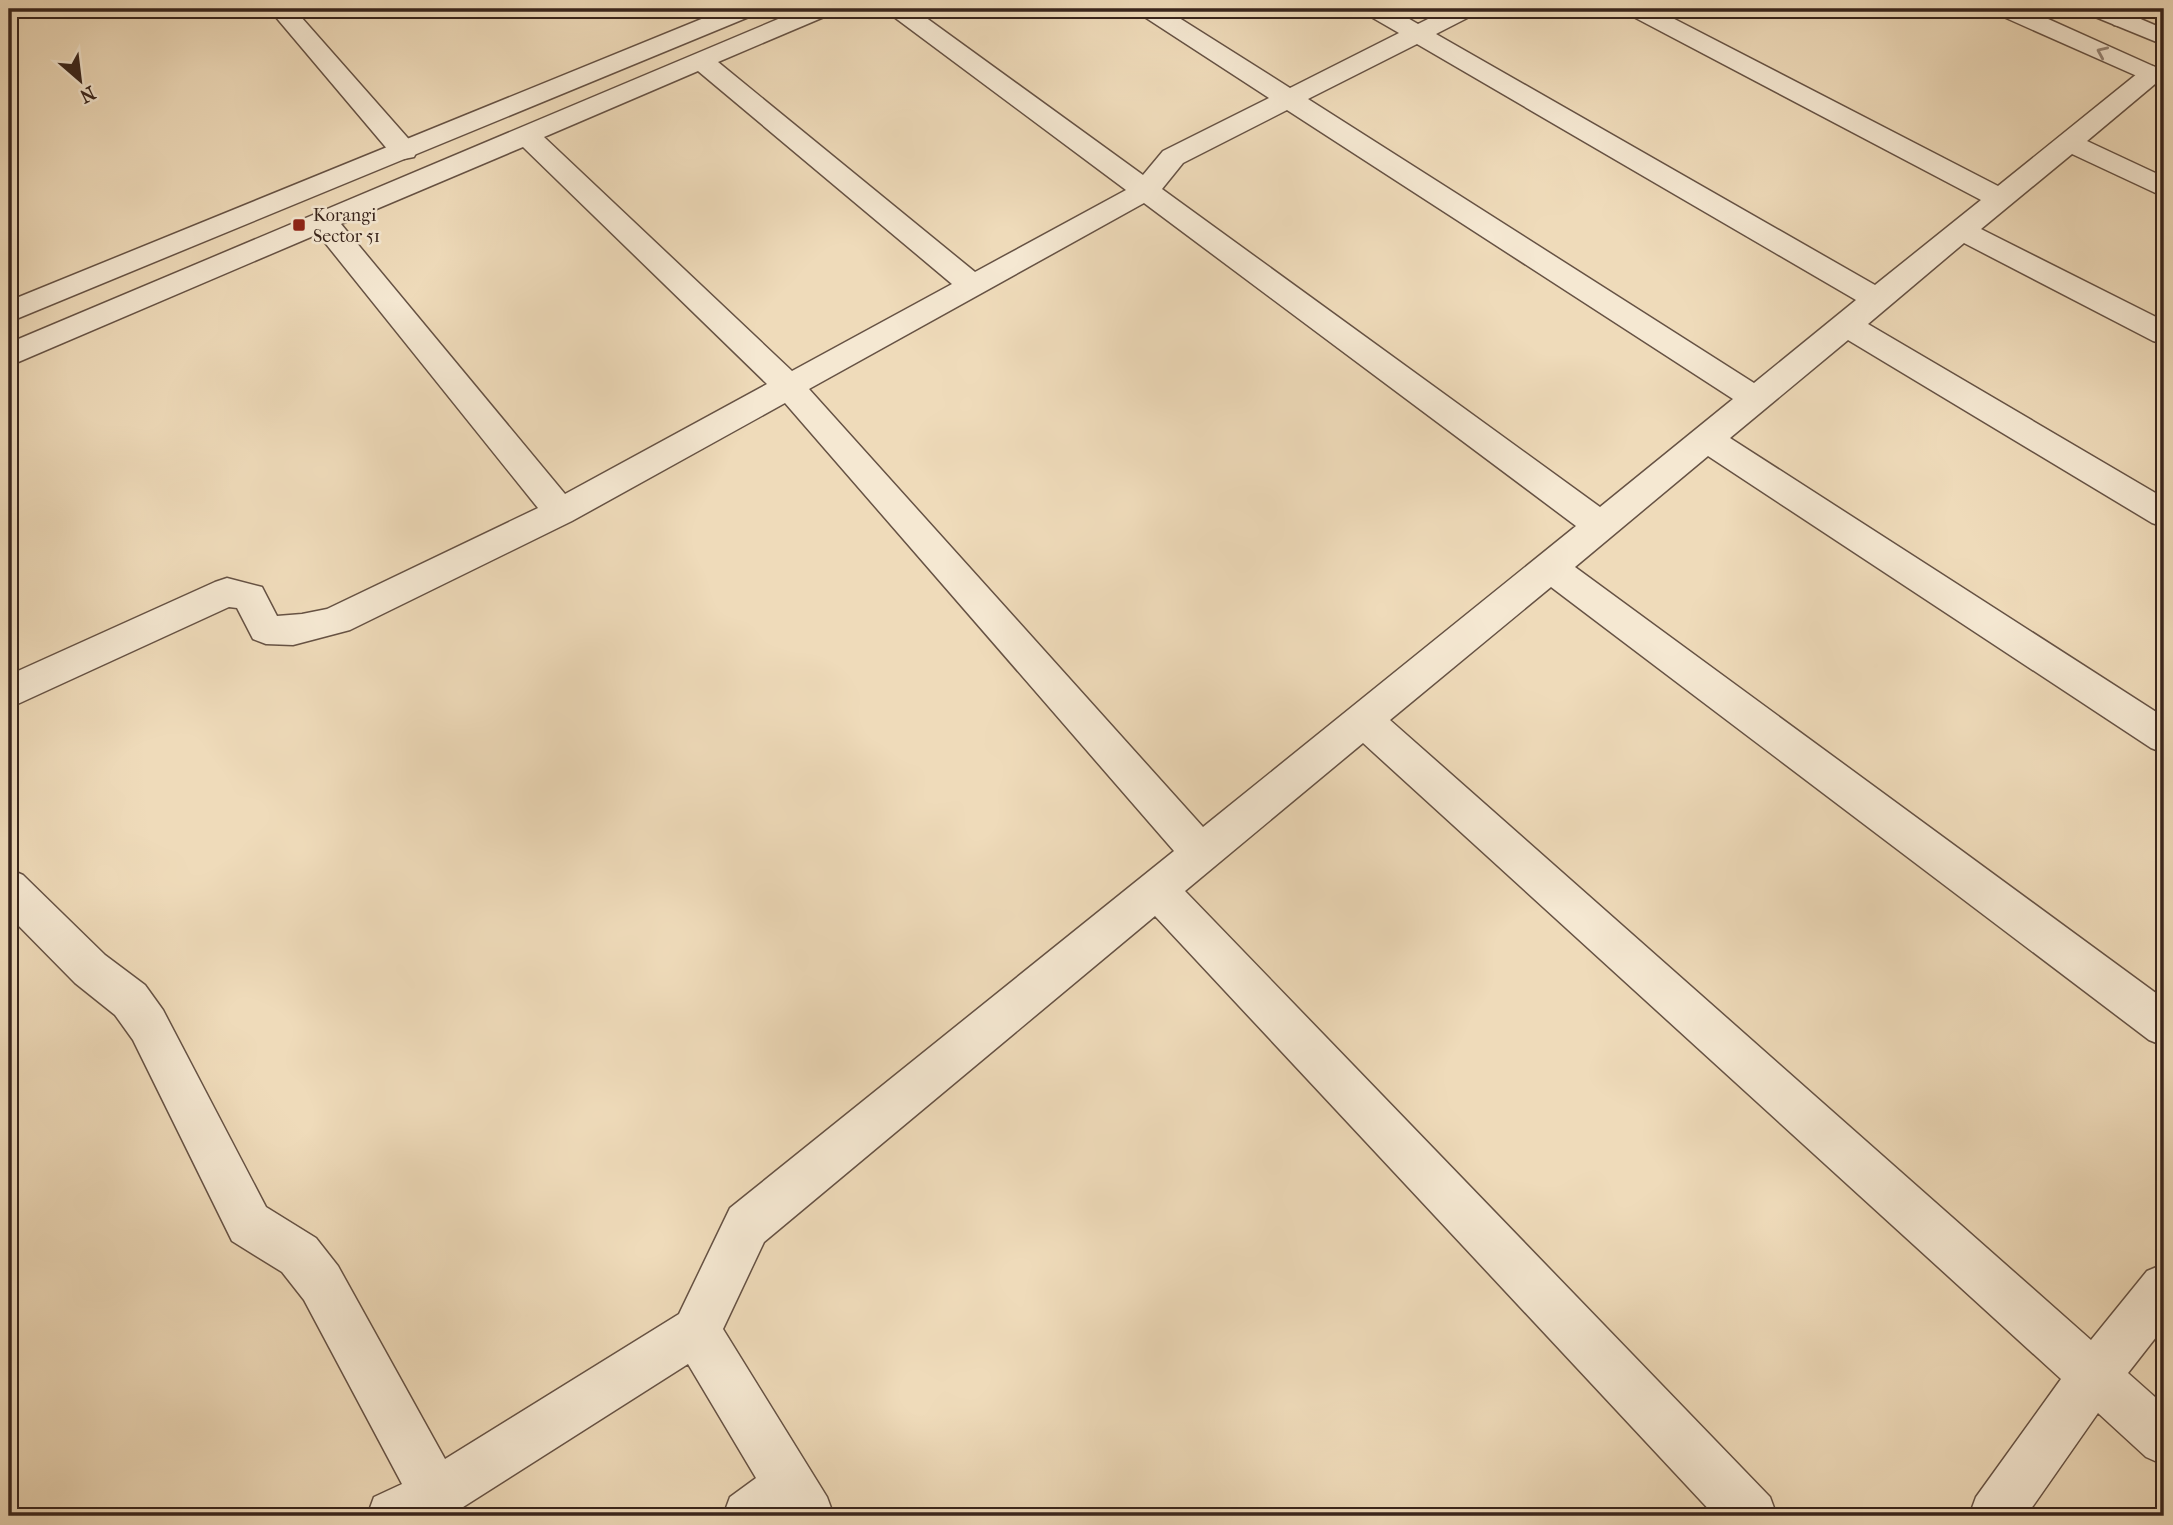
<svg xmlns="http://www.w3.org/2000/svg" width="2173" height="1525" font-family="'IM FELL French Canon',serif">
<rect width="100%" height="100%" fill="#efdbba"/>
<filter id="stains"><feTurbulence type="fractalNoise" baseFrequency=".00286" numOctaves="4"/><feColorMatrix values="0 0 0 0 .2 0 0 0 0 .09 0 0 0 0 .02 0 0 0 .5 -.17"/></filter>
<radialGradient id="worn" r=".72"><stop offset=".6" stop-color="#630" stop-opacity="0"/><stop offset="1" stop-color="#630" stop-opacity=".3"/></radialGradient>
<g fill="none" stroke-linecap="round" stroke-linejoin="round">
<g stroke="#665244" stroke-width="3">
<path id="minor" d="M269 9H294L414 145 417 151 414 157 404 159 394 157Z
M802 9H834L831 14 718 62 975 272 1126 190 890 14 887 9H914L1143 175 1163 151 1269 98 1140 14 1137 9H1165L1290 88 1399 33 1366 14 1363 9H1392L1418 24 1448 9H1478L1475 14 1436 34 1875 285 1981 200 1628 14 1625 9H1655L1998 186 2143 69 2152 66 2161 69 2164 73 2161 79 2087 141 2164 177V197L2072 154 1981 229 2164 321V344L2153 341 1964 243 1868 324 2164 498V527L2152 523 1848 340 1730 438 2164 717V753L2151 748 1708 456 1575 567 2164 999V1046L2149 1040 1551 587 1390 720 2091 1340 2147 1271 2164 1264V1327L2128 1373 2164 1405V1465L2146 1457 2098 1413 2026 1516H1969L1976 1497 2061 1379 1363 743 1185 891 1770 1497 1777 1516H1715L1155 916 764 1242 723 1329 827 1497 834 1516H723L730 1497 756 1478 688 1364 449 1516H367L374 1497 402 1484 304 1300 282 1272 232 1241 133 1040 115 1015 75 983 9 916V869L23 875 105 955 145 985 163 1010 266 1207 316 1238 338 1266 445 1459 679 1314 730 1208 1174 851 785 403 572 521 350 630 293 645 266 644 253 639 237 608 229 607 9 708V675L215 582 227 578 262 587 277 616 302 614 327 609 538 508 318 234 9 366V343ZM1417 44 1856 300 1754 383 1308 99ZM698 71 952 284 792 371 544 137ZM1287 110 1733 399 1600 507 1162 189 1183 163ZM523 147 767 384 565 494 341 224ZM1144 203 1576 526 1203 827 809 389Z
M2123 9H2151C2143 21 2129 29 2114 25L2111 20Z"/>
</g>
<g stroke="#665244" stroke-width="3">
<path id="tertiary" d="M726 9H759L756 14 9 322V301Z
M1994 9H2026L2164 71V88L1997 14Z
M2085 9H2117L2164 29V45L2088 14Z"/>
</g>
<use href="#minor" fill="#f5e8d2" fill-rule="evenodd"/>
<use href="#tertiary" fill="#f5e8d2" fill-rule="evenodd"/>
</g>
<defs><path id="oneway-chevron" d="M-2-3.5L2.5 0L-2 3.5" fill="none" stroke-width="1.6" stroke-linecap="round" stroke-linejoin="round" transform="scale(1.75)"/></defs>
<use stroke="#978677" href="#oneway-chevron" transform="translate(2102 52) rotate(-156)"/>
<rect fill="#8f2418" stroke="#f5e8d2" stroke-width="2.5" x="292" y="218" width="14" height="14" rx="3.5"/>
<g text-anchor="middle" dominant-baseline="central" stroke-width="5" stroke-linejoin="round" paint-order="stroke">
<g font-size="18" fill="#39251c" stroke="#f5e8d2" text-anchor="start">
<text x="313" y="215">Korangi<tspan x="313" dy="21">Sector 51</tspan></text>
</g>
</g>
<rect width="2173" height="1525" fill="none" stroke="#efdbba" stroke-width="35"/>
<rect x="10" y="10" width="2152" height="1504" fill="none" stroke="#39251c" stroke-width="3.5"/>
<rect x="18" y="18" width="2138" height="1490" fill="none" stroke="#39251c" stroke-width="2"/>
<g transform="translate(80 80) rotate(152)" stroke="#f5e8d2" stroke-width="5" paint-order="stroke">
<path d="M0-5L12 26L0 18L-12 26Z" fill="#39251c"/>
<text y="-10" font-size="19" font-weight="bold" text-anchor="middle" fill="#39251c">N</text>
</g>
<rect width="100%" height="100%" filter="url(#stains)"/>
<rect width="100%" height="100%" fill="url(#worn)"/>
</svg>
